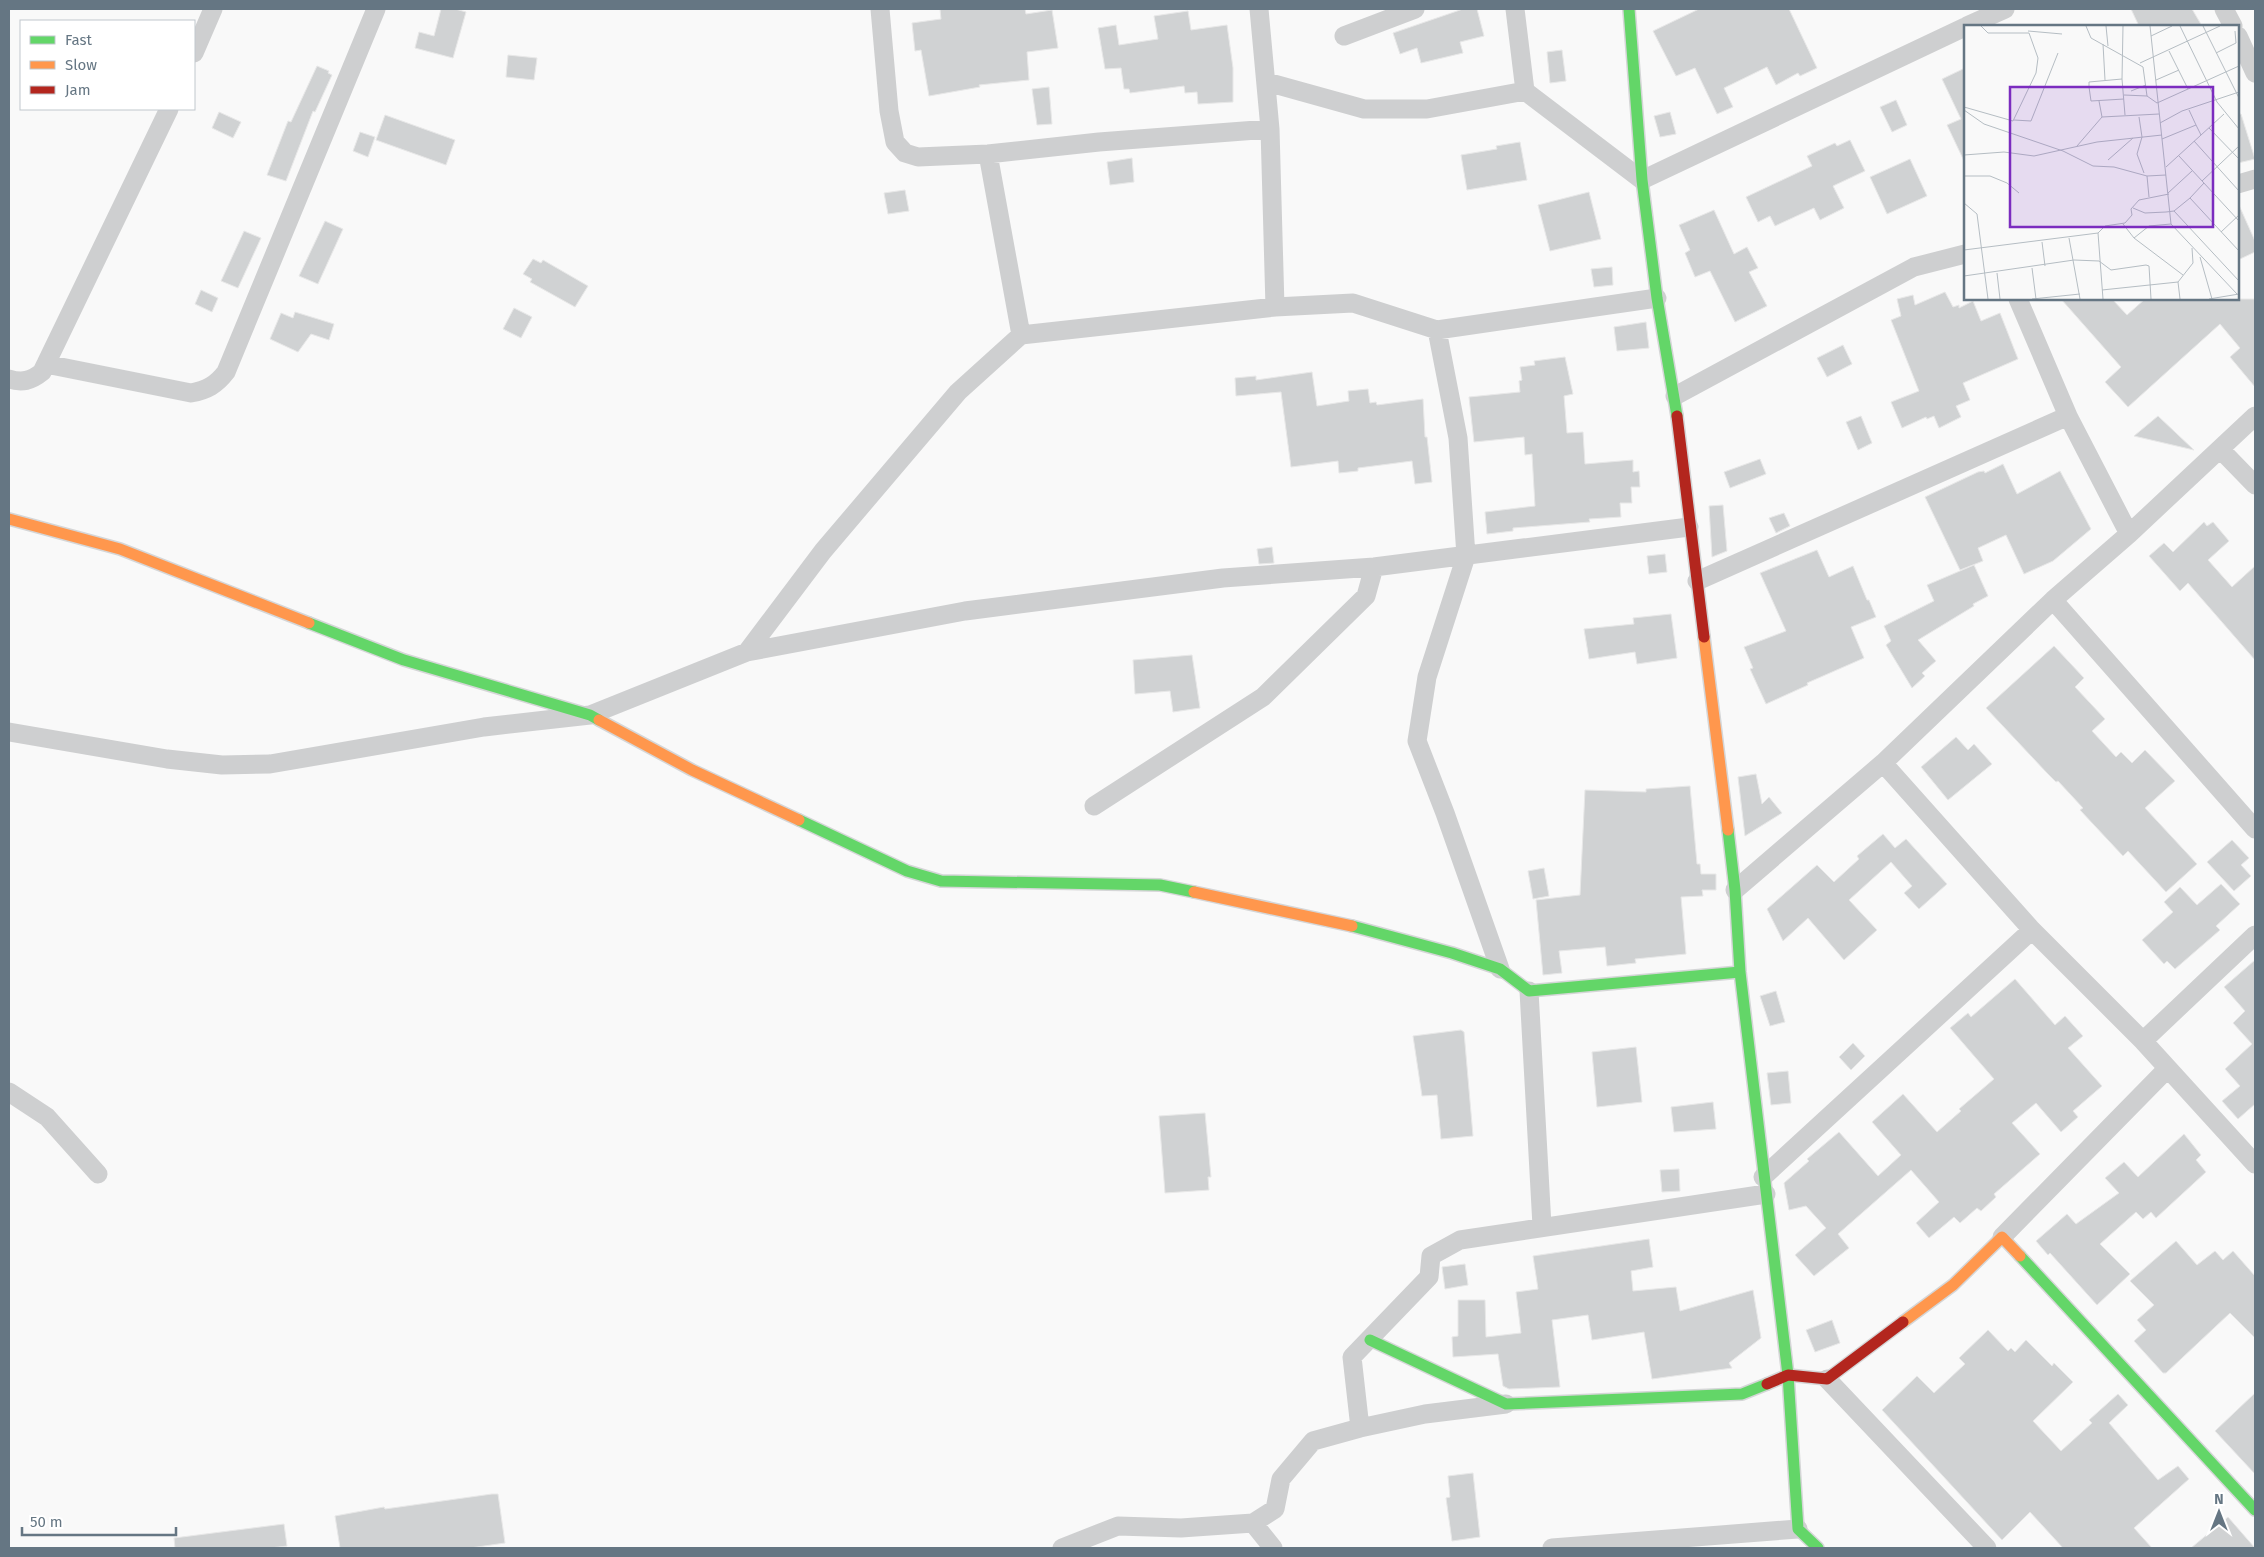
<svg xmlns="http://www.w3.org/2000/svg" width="2264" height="1557" font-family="'Fira Sans',sans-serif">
<rect width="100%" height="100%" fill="#f9f9f9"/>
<path fill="#d0d2d3" stroke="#e8e8e8" d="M441 9H455L466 12 453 58 415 48 419 32 434 36Z
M940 9H1025L1026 14 1052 10 1058 48 1027 52 1029 80 979 85 980 87 929 96 921 50 915 51 912 23 941 19Z
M1463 9H1477L1484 36 1460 42 1463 53 1421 63 1417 48 1400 54 1393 33Z
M1699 9H1789L1817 68 1800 76 1798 73 1776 85 1767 67 1724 88 1733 107 1717 114 1695 68 1676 76 1653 31Z
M2131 9H2192L2202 26H2139Z
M1188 11 1191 30 1227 25 1233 68V102L1198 104 1197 92 1185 93 1184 86 1130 93 1129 89H1124L1121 68 1105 69 1098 28 1116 25 1119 45 1158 39 1154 16Z
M1562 50 1566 81 1550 83 1547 52Z
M508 55 537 58 534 80 506 77Z
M317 66 329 71 328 73 332 75 315 112 313 111 286 181 267 175 288 121 291 122Z
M1965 68V163L1947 125 1961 119 1942 79Z
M1049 87 1052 124 1037 125 1032 89Z
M1896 100 1907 125 1892 132 1880 107Z
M219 112 241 122 233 138 212 128Z
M1670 112 1676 134 1660 137 1654 116Z
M2238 114H2241L2255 159 2238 163Z
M385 115 455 140 446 165 376 140Z
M360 132 375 137 368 157 353 151Z
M1850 140 1865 171 1833 186 1844 208 1820 220 1814 208 1775 226 1770 216 1758 222 1746 197 1812 166 1807 156 1835 143 1837 146Z
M1520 142 1527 180 1467 190 1461 155 1497 149 1496 146Z
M1132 158 1134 182 1110 185 1107 162Z
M1910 159 1927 196 1887 214 1870 177Z
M905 190 909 211 888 214 884 193Z
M1589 192 1601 239 1550 251 1538 205Z
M2238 203 2255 241V252L2238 260Z
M1714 210 1734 254 1747 247 1758 268 1749 272 1767 306 1735 322 1710 271 1695 277 1685 253 1690 250 1679 225Z
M325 221 343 229 318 284 299 276Z
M244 231 261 238 238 288 221 281Z
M533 259 541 263 543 260 588 286 575 307 530 282 532 279 523 274Z
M1612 267 1613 285 1594 287 1591 269Z
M201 290 218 298 212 312 195 304Z
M1945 292 1953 307 1959 305V308L1973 301 1981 321 2000 313 2018 359 1963 383 1970 400 1956 406 1961 417 1939 428 1934 416 1927 419 1926 417 1902 428 1891 402 1919 391 1891 320 1901 316 1897 299 1913 295 1915 305Z
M2061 299H2112L2127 315 2145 299H2255V387L2230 357 2240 348 2220 324 2128 407 2105 382 2121 367Z
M514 308 532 317 521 338 503 329Z
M295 312 334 324 329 340 311 334 298 352 270 339 281 313 293 318Z
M1646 322 1649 348 1617 351 1614 327Z
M1843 345 1852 364 1827 377 1817 358Z
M1565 357 1573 394 1564 396 1567 433 1583 432 1585 464 1633 460V472L1639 471 1640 487H1631L1632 503H1620L1621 517 1589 519 1590 522 1513 528V531L1487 534 1485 512 1535 506 1532 454 1525 455 1524 437 1474 442 1469 397 1520 392 1519 381 1522 380 1520 367 1535 365 1534 361Z
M1312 372 1317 406 1349 401 1348 391 1368 389 1370 403 1376 402 1377 405 1423 399 1425 437H1427L1432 482 1415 484 1412 461 1358 468V471L1339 473 1338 461 1291 467 1281 392 1236 396 1235 378 1256 376V380Z
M1861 416 1872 443 1858 450 1846 422Z
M2158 416 2194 450 2134 436Z
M1760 459 1766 474 1730 488 1724 472Z
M2003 464 2017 494 2060 471 2091 529 2053 561 2024 574 2006 535 1978 548 1983 561 1960 570 1925 497 1978 472 1984 471 1985 473Z
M1723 505 1727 551 1712 557 1709 506Z
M1784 513 1790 526 1776 533 1769 518Z
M2204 522 2207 526 2213 522 2229 541 2208 560 2232 587 2255 566V660L2188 583 2180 591 2149 556 2164 543 2173 552Z
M1272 547 1274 563 1259 564 1257 549Z
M1817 550 1829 577 1853 566 1867 600H1869L1876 617 1851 627 1864 658 1807 683 1808 685 1766 704 1750 669 1753 668 1744 647 1786 631 1760 573Z
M1665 554 1667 572 1649 574 1647 556Z
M1974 565 1988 596 1973 604 1974 606 1918 640 1936 661 1922 673 1925 676 1912 688 1886 645 1891 641 1884 626 1934 601 1927 585Z
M1671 614 1677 658 1637 664 1635 652 1589 659 1584 629 1634 624 1633 618Z
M2054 646 2084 678 2075 687 2105 719 2092 731 2116 757 2121 752 2132 763 2145 750 2175 781 2145 808 2197 864 2166 892 2128 851 2123 856 2080 810 2083 808 2058 781 2056 782 2047 773 1986 708Z
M1192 655 1200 708 1173 712 1170 691 1135 694 1133 660Z
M1956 737 1968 750 1974 744 1992 764 1948 800 1921 767Z
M1756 774 1762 804 1769 797 1782 813 1745 836 1738 777Z
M1690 786 1697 864H1700L1701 874H1716V890H1702L1703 896 1681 897 1686 954 1635 959 1636 963 1607 966 1605 947 1559 951 1562 973 1543 975 1536 900 1580 895 1585 790 1646 792V789Z
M1883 834 1895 848 1906 839 1947 884 1919 909 1904 893 1912 886 1891 862 1849 900 1877 930 1844 960 1808 918 1783 941 1767 909 1817 865 1834 882 1859 859 1857 856Z
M2232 840 2249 858 2241 865 2251 876 2234 891 2207 862Z
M1544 868 1549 896 1533 899 1528 871Z
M2221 884 2240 904 2216 926 2220 930 2175 969 2167 961 2164 964 2142 940 2173 912 2164 902 2180 887 2197 905Z
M2255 960V1104L2238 1119 2222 1101 2240 1086 2225 1069 2252 1044 2233 1023 2245 1011 2224 987Z
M2015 979 2055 1025 2065 1016 2083 1036 2068 1048 2102 1086 2073 1111 2078 1117 2061 1132 2036 1103 2012 1123 2040 1154 1994 1194 1996 1197 1981 1211 1977 1208 1960 1223 1954 1217 1929 1238 1916 1223 1939 1202 1911 1170 1838 1234 1849 1248 1814 1276 1795 1255 1826 1228 1806 1206 1789 1210 1784 1183 1809 1161 1807 1159 1839 1132 1878 1176 1901 1155 1872 1122 1903 1094 1937 1132 1961 1111 1959 1109 1994 1079 1950 1028 1968 1013 1971 1017Z
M1776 991 1785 1022 1770 1026 1760 996Z
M1461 1030 1464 1032 1473 1136 1441 1139 1437 1095 1422 1096 1413 1036Z
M1853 1043 1865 1056 1851 1070 1839 1057Z
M1636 1047 1642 1102 1597 1107 1592 1052Z
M1788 1071 1791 1103 1771 1105 1767 1073Z
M1713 1102 1716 1129 1674 1132 1671 1107Z
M1205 1113 1211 1177H1208L1209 1190 1165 1193 1159 1116Z
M2184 1134 2201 1155 2196 1160 2206 1172 2156 1218 2151 1212 2143 1219 2136 1212 2100 1244 2130 1274 2097 1305 2050 1253 2048 1255 2036 1241 2067 1214 2076 1224 2119 1193 2105 1178 2124 1162 2138 1177Z
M1679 1169 1680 1191 1662 1192 1660 1170Z
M1649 1239 1653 1267 1631 1271 1633 1291 1676 1287 1680 1311 1753 1290 1761 1338 1729 1363 1732 1368 1652 1379 1644 1332 1592 1340 1588 1315 1552 1320 1560 1387 1509 1389 1503 1386 1498 1354 1453 1357 1452 1337 1458 1336V1300H1485L1486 1337 1521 1333 1516 1292 1538 1289 1533 1256Z
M2176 1241 2197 1265 2215 1251 2223 1260 2233 1251 2255 1276V1338L2230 1313 2166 1373H2163L2134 1341 2146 1330 2137 1320 2154 1305 2130 1281Z
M1465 1264 1468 1285 1445 1289 1442 1267Z
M1832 1320 1840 1343 1815 1352 1806 1330Z
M1988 1330 2008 1351 2011 1348 2015 1352 2026 1340 2052 1366 2054 1363 2073 1382 2033 1421 2061 1451 2092 1423 2089 1420 2118 1394 2128 1405 2109 1423 2158 1480 2178 1466 2189 1479 2134 1528 2152 1548H2063L2030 1512 2002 1540 1882 1410 1917 1376 1934 1393 1965 1364 1959 1358Z
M2255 1393V1474L2215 1431Z
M1473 1473 1480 1537 1452 1541 1446 1498 1450 1497 1448 1476Z
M492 1494H498L505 1543 470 1548H340L335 1516 384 1507 385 1509Z
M2228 1517 2255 1548H2191Z
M284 1524 287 1546 270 1548H175L174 1538Z"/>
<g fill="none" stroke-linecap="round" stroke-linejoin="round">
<g stroke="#d5d6d7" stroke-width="14">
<path id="fast" d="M1629 9 1642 180 1657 298 1677 416
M309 623 404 660 590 715 599 720
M799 820 907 871 941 881 1160 885 1194 892
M1728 830 1735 890 1740 972 1788 1375 1798 1529 1818 1548
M1352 926 1452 953 1500 969 1529 991 1740 972
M2020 1256 2255 1510
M1370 1340 1506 1404 1742 1394 1767 1384"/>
</g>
<g stroke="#d5d6d7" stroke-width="14">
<path id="slow" d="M9 519 120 549 309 623
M1704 637 1728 830
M599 720 692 770 799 820
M1194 892 1352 926
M1903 1322 1953 1285 2002 1237 2020 1256"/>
</g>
<g stroke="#d5d6d7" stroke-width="14">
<path id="jam" d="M1677 416 1704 637
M1767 1384 1788 1375 1827 1379 1903 1322"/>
</g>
<path stroke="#cecfd0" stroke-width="19" d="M880 9 889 111 895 142 905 153 918 157 988 154 1099 142 1270 129
M1259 9 1270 129 1275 307
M1515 9 1525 91
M2224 9 2233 26
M1967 26 2005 9
M1344 36 1415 9
M2238 36 2255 73
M194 53 213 9
M1267 82 1364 109H1427L1525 91 1642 180 1965 27
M988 154 1021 335
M2238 184 2255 179
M2018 299 2068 416
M1437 330 1458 438 1466 556 1427 677 1417 741 1445 813 1500 969
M46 364 191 393C207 390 216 385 226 372L376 9
M9 379C22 383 31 381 42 372L169 109
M1675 396 1914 267 1965 254
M2220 449 2255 485
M1697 581 2068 416 2129 534
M2053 600 2255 829
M747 652 823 551 958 392 1021 335 1275 307 1353 303 1437 330 1657 298
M9 732 167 759 222 765 270 764 484 727 590 715 747 652 965 611 1223 578 1374 567 1689 527
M1883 763 2032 930 2143 1041 2255 1164
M1094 806 1263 697 1366 596 1374 567
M1735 890 1883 763 2053 600 2129 534 2255 416
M1529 991 1542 1226
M2143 1041 2255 935
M9 1092 47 1117 98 1174
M1763 1177 2032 930
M2002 1237 2167 1069
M1827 1379 1987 1548
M1360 1428 1425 1414 1506 1404
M1253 1523 1273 1548
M1062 1548 1118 1526 1181 1528 1253 1523 1275 1509 1281 1479 1313 1441 1360 1428 1352 1357 1429 1277 1431 1256 1460 1240 1766 1194
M1552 1548 1798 1529"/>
<use href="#fast" stroke="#63d668" stroke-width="11"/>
<use href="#slow" stroke="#ff974d" stroke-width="11"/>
<use href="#jam" stroke="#b3261e" stroke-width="11"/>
</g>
<g transform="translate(1964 25)">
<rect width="275" height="275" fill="#f9f9f9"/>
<path fill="none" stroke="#b5bdc3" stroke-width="1" d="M122 1 127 13 179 42 183 71M142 1 144 21M159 1 158 54 125 57V62L127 76 160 74M186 1 207 199 273 269M216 1 253 77 275 104M239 1 275 73M64 6 98 9M187 11 208 1M139 19 141 55M205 26 224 64M252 28 272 18 271 6M176 38 256 1M158 54 161 90M192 55 215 45M167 66 182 60M160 70 183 71 193 78 275 41M135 76 138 92M0 82 49 96 72 48 74 33 65 8H24L17 1M0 85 20 99 99 126 129 141 150 142 183 151 202 150M225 85 232 100M175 92 178 112 173 129 180 148M50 95 67 96 94 28M196 98 218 86 275 67M245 103 275 134M198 114 232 100 237 110M230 116 275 166M113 121 138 92 195 89M0 130 40 127 70 131 133 117 198 110M215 131 275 196M144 135 169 113M202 142 260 89M0 151H26L43 158 55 168M183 151 185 172M238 156 275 121M204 168 228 146M226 173 240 158M0 178 13 189 24 274M169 183 181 188 202 187 210 186 226 173 275 226M210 186 275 256M159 199 170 213 219 250M257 207 275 190M134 208 139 274M105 213 116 274M170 213 185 201 207 199M78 217 81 241M0 225 134 208 141 201 161 198 168 190 167 184 175 175 205 169M236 232 248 274M68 243 72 274M33 248 36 274M0 251 110 235 135 236 147 245 182 240 185 241 187 274M138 265 214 257M68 274 116 269M216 274 214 257 229 238 228 223M245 274 275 269"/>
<path fill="#7b2cbf" fill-opacity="0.15" stroke="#7b2cbf" stroke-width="2.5" d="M46 62H249V202H46Z"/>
<rect width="275" height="275" fill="none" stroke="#657683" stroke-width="2.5"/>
</g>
<rect width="2264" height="1557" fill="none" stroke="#657683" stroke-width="20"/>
<rect x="20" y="20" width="175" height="90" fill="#ffffff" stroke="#c1c8cd"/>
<rect x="30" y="36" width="25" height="8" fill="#63d668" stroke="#c1c8cd"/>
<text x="65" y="45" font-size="15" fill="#657683">Fast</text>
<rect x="30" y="61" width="25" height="8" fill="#ff974d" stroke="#c1c8cd"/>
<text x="65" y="70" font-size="15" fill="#657683">Slow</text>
<rect x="30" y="86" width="25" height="8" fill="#b3261e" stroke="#c1c8cd"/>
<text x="65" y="95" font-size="15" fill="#657683">Jam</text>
<g transform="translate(2219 1512)" stroke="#ffffff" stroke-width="4" paint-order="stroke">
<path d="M0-4L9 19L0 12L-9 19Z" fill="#657683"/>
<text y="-8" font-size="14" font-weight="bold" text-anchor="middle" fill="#657683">N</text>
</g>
<path d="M22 1527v8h154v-8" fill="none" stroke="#657683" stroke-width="2.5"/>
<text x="30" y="1527" font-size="15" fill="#657683" stroke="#ffffff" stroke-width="4" paint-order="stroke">50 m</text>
</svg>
